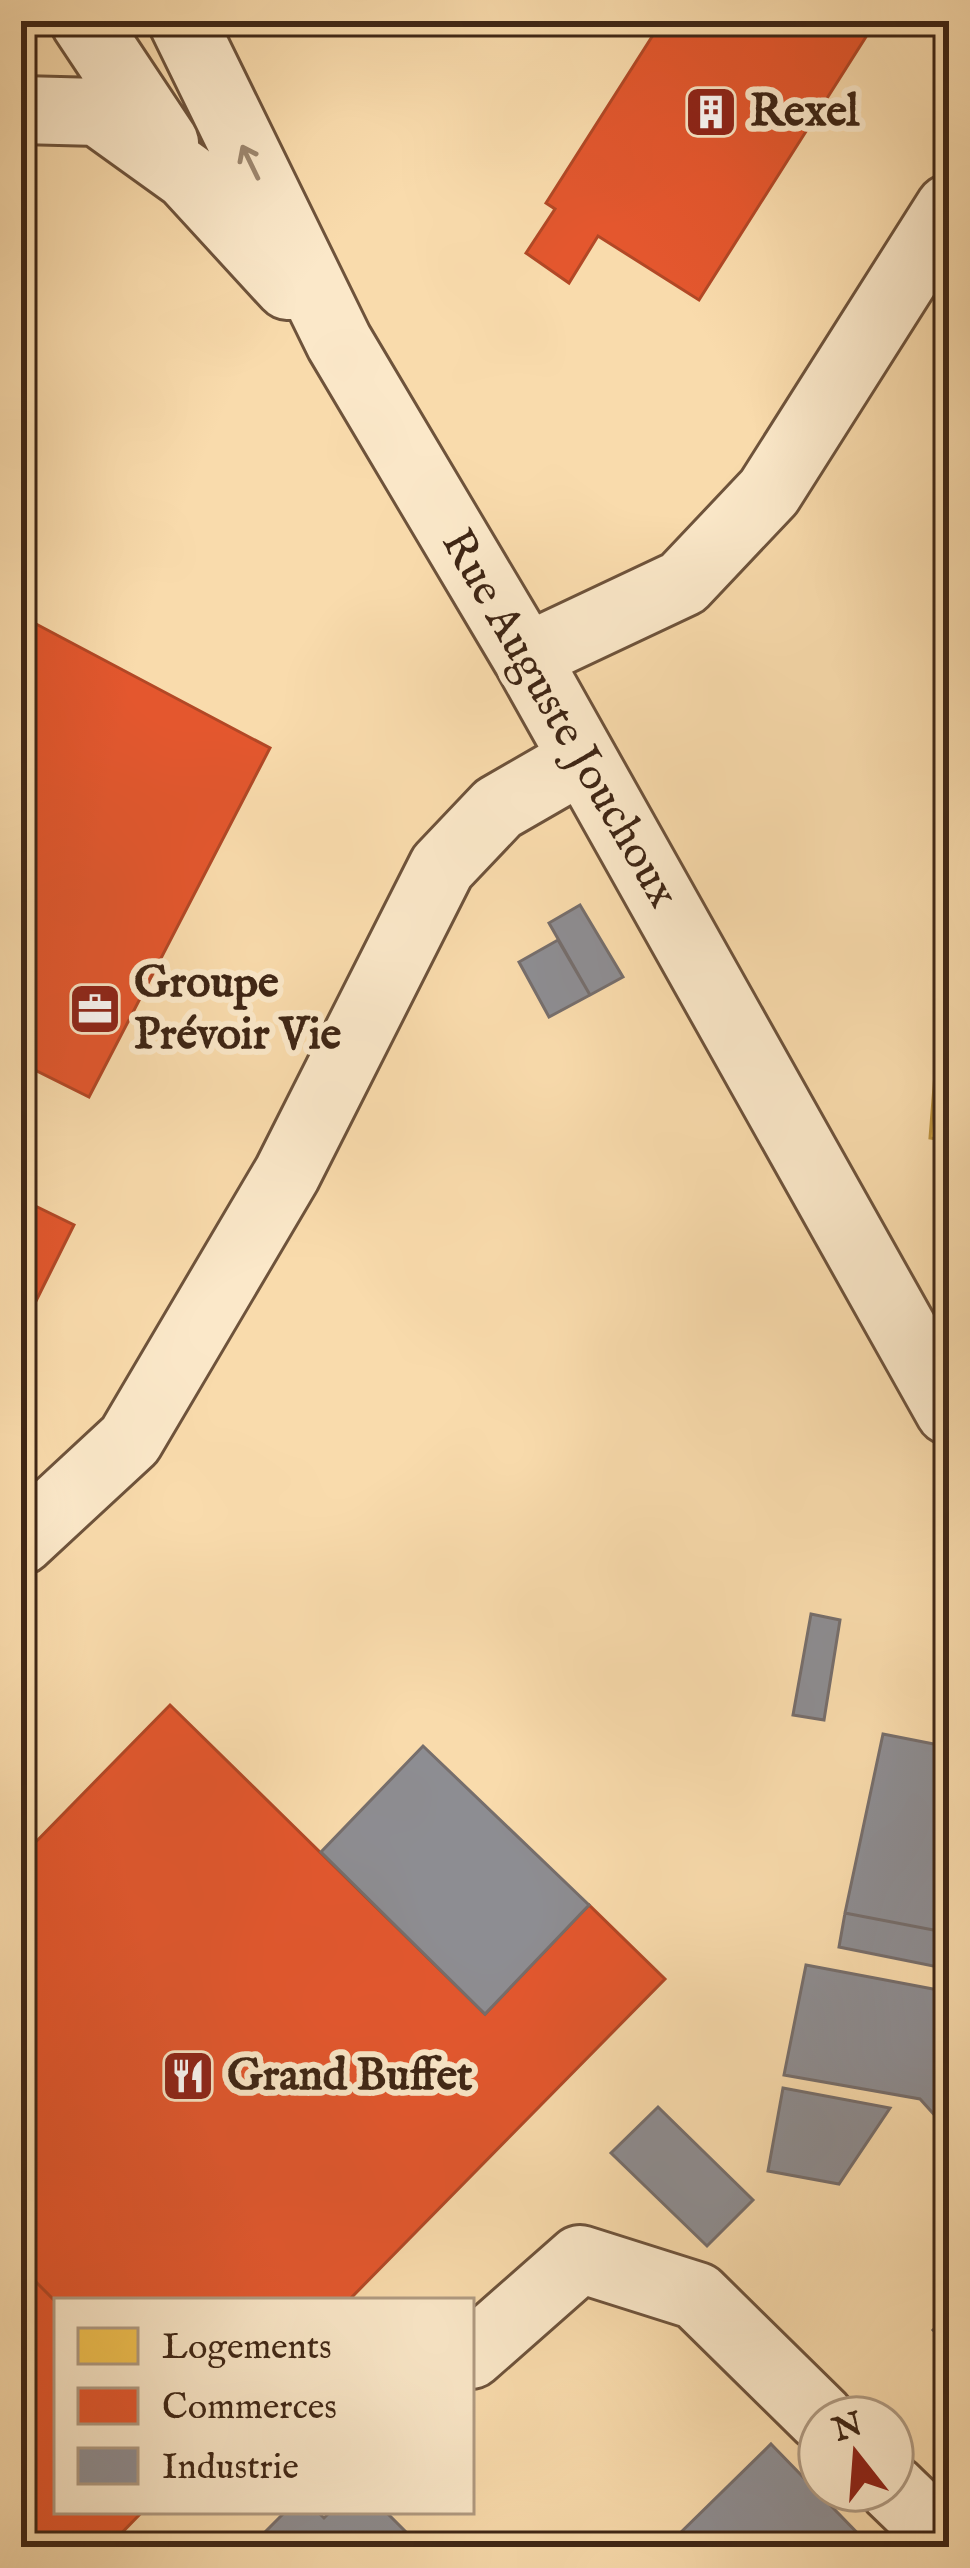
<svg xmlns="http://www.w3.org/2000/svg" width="970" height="2568" font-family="'IM FELL English',serif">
<rect width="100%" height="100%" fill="#f9dbac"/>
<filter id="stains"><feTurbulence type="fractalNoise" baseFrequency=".00167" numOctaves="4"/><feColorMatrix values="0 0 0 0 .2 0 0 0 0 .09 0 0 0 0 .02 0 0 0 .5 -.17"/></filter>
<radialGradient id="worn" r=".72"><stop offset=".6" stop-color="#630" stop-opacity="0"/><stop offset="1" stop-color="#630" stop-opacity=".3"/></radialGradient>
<path fill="#f2c14e" stroke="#bc923d" stroke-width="3" d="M938 1035 949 1036V1141L930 1138Z"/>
<path fill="#e4572e" stroke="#b24826" stroke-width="3" d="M662 21H876L699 300 598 236 569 283 526 253 555 209 546 203Z
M21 616 270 748 89 1097 21 1063Z
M949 648V736L937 734Z
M21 1199 74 1225 21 1331Z
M170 1705 485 2014 589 1905 665 1979 348 2301 57 2303 21 2267V1857Z
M21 2267 57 2303V2511H143L108 2547H21Z"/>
<path fill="#8d8d92" stroke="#766e6c" stroke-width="3" d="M580 905 623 977 590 995 549 923Z
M558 940 590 995 549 1017 519 962Z
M811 1614 840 1620 824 1720 793 1715Z
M883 1734 949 1747V1933L845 1913Z
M423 1746 589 1905 485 2014 321 1852Z
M845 1913 949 1933 948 1969 839 1947Z
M806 1965 949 1992V2109L939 2120 920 2099 784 2075Z
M783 2088 890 2108 839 2184 768 2171Z
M658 2107 753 2200 707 2246 611 2153Z
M949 2314V2347L933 2330Z
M771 2444 871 2547H666L675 2538Z
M286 2511H317L324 2518 331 2511H385L421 2547H250Z"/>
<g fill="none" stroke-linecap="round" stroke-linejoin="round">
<g stroke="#6e533b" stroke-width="72">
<path id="minor" d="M84 21 165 143
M182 21 339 342 526 657 949 1411
M21 110 98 112 187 176 288 286
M526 657 683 583 769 492 949 208
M21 1541 130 1440 287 1174 442 867 498 808 583 759
M471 2355 580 2259 697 2296 821 2418
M892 2488 949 2543"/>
</g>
<use href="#minor" stroke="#fbe8c9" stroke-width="66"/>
</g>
<defs><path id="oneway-shaft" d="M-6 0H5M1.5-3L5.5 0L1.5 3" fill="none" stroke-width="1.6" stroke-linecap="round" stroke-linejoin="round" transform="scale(3)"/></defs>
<use stroke="#9d876f" href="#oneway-shaft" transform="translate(250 162) rotate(-116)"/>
<defs>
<g id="building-square" transform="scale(2.7)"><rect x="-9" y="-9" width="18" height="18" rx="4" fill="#8f2418" stroke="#fbe8c9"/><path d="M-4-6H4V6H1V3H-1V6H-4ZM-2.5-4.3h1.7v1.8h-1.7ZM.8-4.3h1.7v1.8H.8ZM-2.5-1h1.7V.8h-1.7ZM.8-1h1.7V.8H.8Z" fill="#fff"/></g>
<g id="office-square" transform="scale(2.7)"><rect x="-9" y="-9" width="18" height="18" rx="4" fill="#8f2418" stroke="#fbe8c9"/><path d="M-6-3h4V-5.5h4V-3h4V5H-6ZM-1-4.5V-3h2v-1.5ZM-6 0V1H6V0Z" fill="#fff"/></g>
<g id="restaurant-square" transform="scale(2.7)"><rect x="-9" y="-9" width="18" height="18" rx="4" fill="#8f2418" stroke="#fbe8c9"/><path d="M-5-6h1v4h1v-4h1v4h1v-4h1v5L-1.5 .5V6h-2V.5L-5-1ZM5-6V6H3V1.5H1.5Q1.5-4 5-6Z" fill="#fff"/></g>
</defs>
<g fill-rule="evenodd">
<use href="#building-square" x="711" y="112"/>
<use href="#office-square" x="95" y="1009"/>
<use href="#restaurant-square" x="188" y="2076"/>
</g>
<g text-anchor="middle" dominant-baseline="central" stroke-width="12" stroke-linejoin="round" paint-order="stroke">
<g font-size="45" font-weight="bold" fill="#3f2615" stroke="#fbe8c9" text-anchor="start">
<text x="750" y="112">Rexel</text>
<text x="134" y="983">Groupe<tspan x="134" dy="52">Prévoir Vie</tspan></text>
<text x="227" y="2076">Grand Buffet</text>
</g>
<g font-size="45" fill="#3f2615" stroke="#fbe8c9">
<text transform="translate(559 719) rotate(60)">Rue Auguste Jouchoux</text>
</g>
</g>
<rect width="970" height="2568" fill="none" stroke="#f9dbac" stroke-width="72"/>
<rect x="24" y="24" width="922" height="2520" fill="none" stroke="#3f2615" stroke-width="6"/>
<rect x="36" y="36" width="898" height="2496" fill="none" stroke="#3f2615" stroke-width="3"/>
<rect x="54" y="2298" width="420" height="216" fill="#fbe8c9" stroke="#b09a81" stroke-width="3"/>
<rect x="78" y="2328" width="60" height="36" fill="#f2c14e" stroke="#b09a81" stroke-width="3"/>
<text x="162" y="2358" font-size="36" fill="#3f2615">Logements</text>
<rect x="78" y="2388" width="60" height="36" fill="#e4572e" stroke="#b09a81" stroke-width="3"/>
<text x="162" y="2418" font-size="36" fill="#3f2615">Commerces</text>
<rect x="78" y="2448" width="60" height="36" fill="#8d8d92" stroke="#b09a81" stroke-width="3"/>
<text x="162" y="2478" font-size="36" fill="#3f2615">Industrie</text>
<g transform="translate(856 2454) rotate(343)"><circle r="57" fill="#fbe8c9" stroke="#b09a81" stroke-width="3"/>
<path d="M0-9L21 45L0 30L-21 45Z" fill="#8f2418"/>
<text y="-18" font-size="33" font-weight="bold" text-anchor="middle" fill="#3f2615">N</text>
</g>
<rect width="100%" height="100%" filter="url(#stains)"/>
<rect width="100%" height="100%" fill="url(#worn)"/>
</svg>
